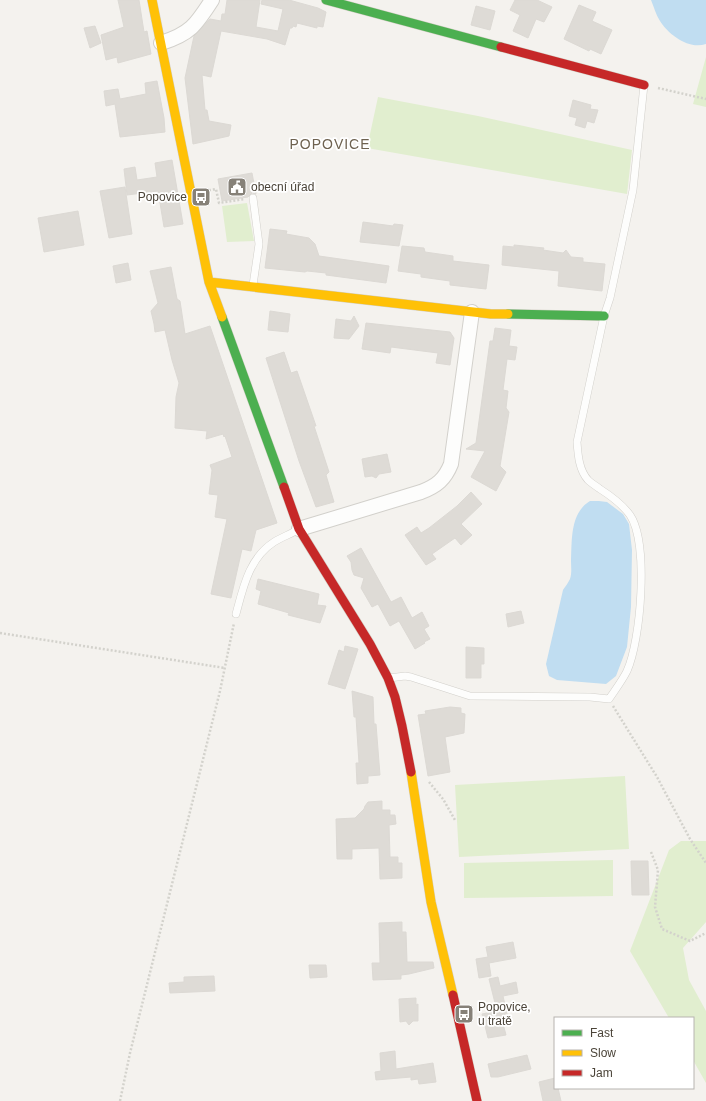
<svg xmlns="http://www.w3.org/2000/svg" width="706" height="1101" font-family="Helvetica,sans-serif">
<rect width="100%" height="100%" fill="#f4f2ee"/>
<path fill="#e1eecf" d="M706 57V107L693 104Z
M378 97 478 116 632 150 627 194 367 148Z
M247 203 254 241 227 242 222 206Z
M625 776 629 849 459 857 455 785Z
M681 841H706V922L683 948 689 980 706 1011V1083L693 1060V1018H669L630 951 669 850Z
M613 860V896L464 898V863Z"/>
<path fill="#c0ddf1" d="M651 0H706V44C689 50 669 35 660 21 656 15 654 7 651 0Z
M590 501H599L607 502 623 514 629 524 632 550 631 607 627 647 616 676 606 684 557 680 549 676 546 664 563 590C565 587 568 583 570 579 572 573 571 567 571 561 572 540 570 513 590 501Z"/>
<path fill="#dedbd6" stroke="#dcd9d4" d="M118 0H139L144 32 147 31 151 54 118 63 117 57 106 60 101 35 124 27Z
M227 0H260L256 27 278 31 283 9 261 4 262 0H289L318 8 326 12 323 27 317 26V28L297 23 296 27 293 26 292 28H290L285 45 267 39 221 31 211 77 202 75 205 110H207L209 121 231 125 229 136 193 144 185 78 194 36 210 19 221 21 222 14H225Z
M515 0H537L552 7 544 22 536 19 528 38 513 31 520 15 510 10Z
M579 5 596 12 592 21 612 30 601 54 590 49 589 51 564 39Z
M476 6 495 11 490 30 471 25Z
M95 26 101 43 90 48 84 28Z
M157 81 164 118 165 132 120 137 115 104 106 106 104 91 118 89 120 99 146 94 145 83Z
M573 100 591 105 590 109 598 110 594 123 587 121 585 128 575 125 577 118 569 116Z
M172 160 183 224 164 227 158 191 127 195 124 169 135 167 137 180 157 177 155 163Z
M252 173 256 194 252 193 248 197 222 201 218 179Z
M125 187 132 234 109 238 100 191Z
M78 211 84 245 44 252 38 218Z
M363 222 393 226 394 224 403 225 399 246 360 242Z
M270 229 287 231 286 234 309 238 315 244 319 256 389 266 386 283 326 275V273L307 271 305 272 265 268Z
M514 245 544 248 543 250 563 253 566 250 571 257 583 258V262L605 264 602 291 558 286 559 271 502 265 503 246 514 247Z
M402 246 424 248 425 252 453 256V261L489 265 486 289 450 285V281L421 277V274L398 271Z
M128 263 131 280 116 283 113 266Z
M171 267 177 299 180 301 185 334 210 326 277 523 256 530 251 551 242 549 231 598 211 594 227 519 215 517 218 495 209 494 212 470 210 465 232 457 225 436 224 437 223 434 206 439 207 431 175 428 176 397 179 383 172 360 165 330 155 332 154 324 151 311 158 303 150 271Z
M270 311 290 314 288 332 268 330Z
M354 316 359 326 349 339 334 338 336 319 351 321Z
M366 323 450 332 454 338 450 365 436 363 438 353 391 347 390 353 362 349Z
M495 328 511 330 509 346 517 347 515 360 507 359 503 390 508 391 506 408 509 412 500 466 506 472 496 491 471 477 485 451 466 449 476 443 490 341H493Z
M284 352 291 373 297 371 316 426H314L329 472 326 475 334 502 316 507 299 461 266 358Z
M387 454 391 472 379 474 376 478 372 476 365 477 362 459Z
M471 492 482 504 461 524 472 535 461 545 455 538 432 554 436 559 426 565 405 535 417 527 421 533 429 528 457 506Z
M361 548 391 602 401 597 412 618 422 612 429 626 424 629 430 639 424 642 425 643 415 649 399 621 390 626 378 604 372 607 361 588 364 578 354 575 352 570 351 562 347 556Z
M258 579 319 594 317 605 326 606 320 623 288 615 289 613 258 604 261 591 256 589Z
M521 611 524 623 508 627 506 614Z
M345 646 358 649 345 689 328 684 339 650 344 652Z
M466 647 484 648V664H481V678H466Z
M352 691 373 697 374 724H376L380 775 368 776V783L357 784 356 763H359L356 717H354Z
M450 707 461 708V713L465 714 464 733 445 737 450 772 428 776 418 715 426 714 425 711Z
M382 801V810H390V815H395L396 824 389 825 390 857H398V863H402V878L380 879 379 848 352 849V859H337L336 819 355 818 364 809 365 806 368 802Z
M631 861H648L649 895H632Z
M402 922V932H406L407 962H433L434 968 409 974 401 975V979L373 980 372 963H380L379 923Z
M513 942 516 958 489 963 491 976 479 978 476 959 488 957 486 947Z
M309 965H326L327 977 310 978Z
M214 976 215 991 170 993 169 983 184 982V977Z
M498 977 500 986 516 982 518 993 503 996 508 1018 502 1020 506 1035 488 1038 482 1014 497 1011 489 979Z
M416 998V1005L418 1004V1021H413L409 1025 406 1021 400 1022 399 999Z
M395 1051 396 1069 433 1063 436 1082 419 1084 418 1079 411 1080V1077L376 1080 375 1072 381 1071 380 1053Z
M527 1055 531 1069 498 1077H491L488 1064Z
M555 1078V1088H558L561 1101H543L539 1082Z"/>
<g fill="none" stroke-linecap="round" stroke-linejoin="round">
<g stroke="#d2d0cb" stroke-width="8">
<path id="lane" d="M253 198 259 244 253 285
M236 614C243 588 249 558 274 542 282 537 291 534 299 529
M389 678 405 676 411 677 470 696 590 697 609 699C615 690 622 681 627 671 641 640 649 543 630 515 622 504 611 496 600 489 596 486 591 483 588 480 579 470 578 455 577 442L604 316 610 298 633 190 644 85"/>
</g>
<g stroke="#d2d0cb" stroke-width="16">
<path id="street" d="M161 43C190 34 196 25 212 0
M299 529 421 492C437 486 445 479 451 464L472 312"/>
</g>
<g stroke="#d3cfc5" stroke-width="10">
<path id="fast" d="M326 0 501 47
M508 314 604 316
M222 317 284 487"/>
</g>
<g stroke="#d3cfc5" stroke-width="10">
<path id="slow" d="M152 0 209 282 222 317
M209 282 491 314H508
M411 772 431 902 453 995"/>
</g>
<g stroke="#d3cfc5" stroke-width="10">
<path id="jam" d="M501 47 644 85
M284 487 299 529 370 644 388 678 395 697 402 726 411 772
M453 995 477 1101"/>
</g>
<path stroke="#d3d2cc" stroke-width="2.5" stroke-dasharray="2 2" stroke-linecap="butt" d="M658 88 706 99
M205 191 216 189 219 203 245 199
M0 633 225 668
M613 706 657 777 690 839 706 863
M429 782 443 799 455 820
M651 852 658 870 655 907 662 929 690 941 706 933
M120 1101 130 1053 220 691 234 623"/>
<use href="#lane" stroke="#fdfdfc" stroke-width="7"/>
<use href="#street" stroke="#fdfdfc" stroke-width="14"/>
<use href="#fast" stroke="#4caf50" stroke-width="9"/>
<use href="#slow" stroke="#ffc107" stroke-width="9"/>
<use href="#jam" stroke="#c62828" stroke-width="9"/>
</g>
<defs>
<g id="civic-square" transform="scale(1)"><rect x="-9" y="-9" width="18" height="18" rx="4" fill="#868178" stroke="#fff"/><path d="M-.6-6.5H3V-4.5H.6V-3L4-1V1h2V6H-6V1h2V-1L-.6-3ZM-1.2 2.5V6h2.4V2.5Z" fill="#fff"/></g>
<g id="bus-square" transform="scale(1)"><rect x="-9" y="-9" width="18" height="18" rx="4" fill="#868178" stroke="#fff"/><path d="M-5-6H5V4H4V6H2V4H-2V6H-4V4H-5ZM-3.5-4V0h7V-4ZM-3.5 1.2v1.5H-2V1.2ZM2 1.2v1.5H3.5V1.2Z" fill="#fff"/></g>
</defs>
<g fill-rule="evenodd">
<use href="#civic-square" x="237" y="187"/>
<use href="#bus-square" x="201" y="197"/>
<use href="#bus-square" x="464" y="1014"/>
</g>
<g text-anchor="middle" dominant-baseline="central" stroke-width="3.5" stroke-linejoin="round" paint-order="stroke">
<g font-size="12" fill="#4b4439" stroke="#fff" text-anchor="start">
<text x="251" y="187">obecní úřad</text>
<text x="187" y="197" text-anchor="end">Popovice</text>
<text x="478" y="1007">Popovice,<tspan x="478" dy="14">u tratě</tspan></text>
</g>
<g font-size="14" letter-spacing="1" fill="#6e6250" stroke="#fff">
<text x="330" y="144">POPOVICE</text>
</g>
</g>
<rect x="554" y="1017" width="140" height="72" fill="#ffffff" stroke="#b7b4b0"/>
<rect x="562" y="1030" width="20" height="6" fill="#4caf50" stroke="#b7b4b0"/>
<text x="590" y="1037" font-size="12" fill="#4b4439">Fast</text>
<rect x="562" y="1050" width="20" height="6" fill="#ffc107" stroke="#b7b4b0"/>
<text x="590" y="1057" font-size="12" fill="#4b4439">Slow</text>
<rect x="562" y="1070" width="20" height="6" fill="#c62828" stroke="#b7b4b0"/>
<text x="590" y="1077" font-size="12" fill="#4b4439">Jam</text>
</svg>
